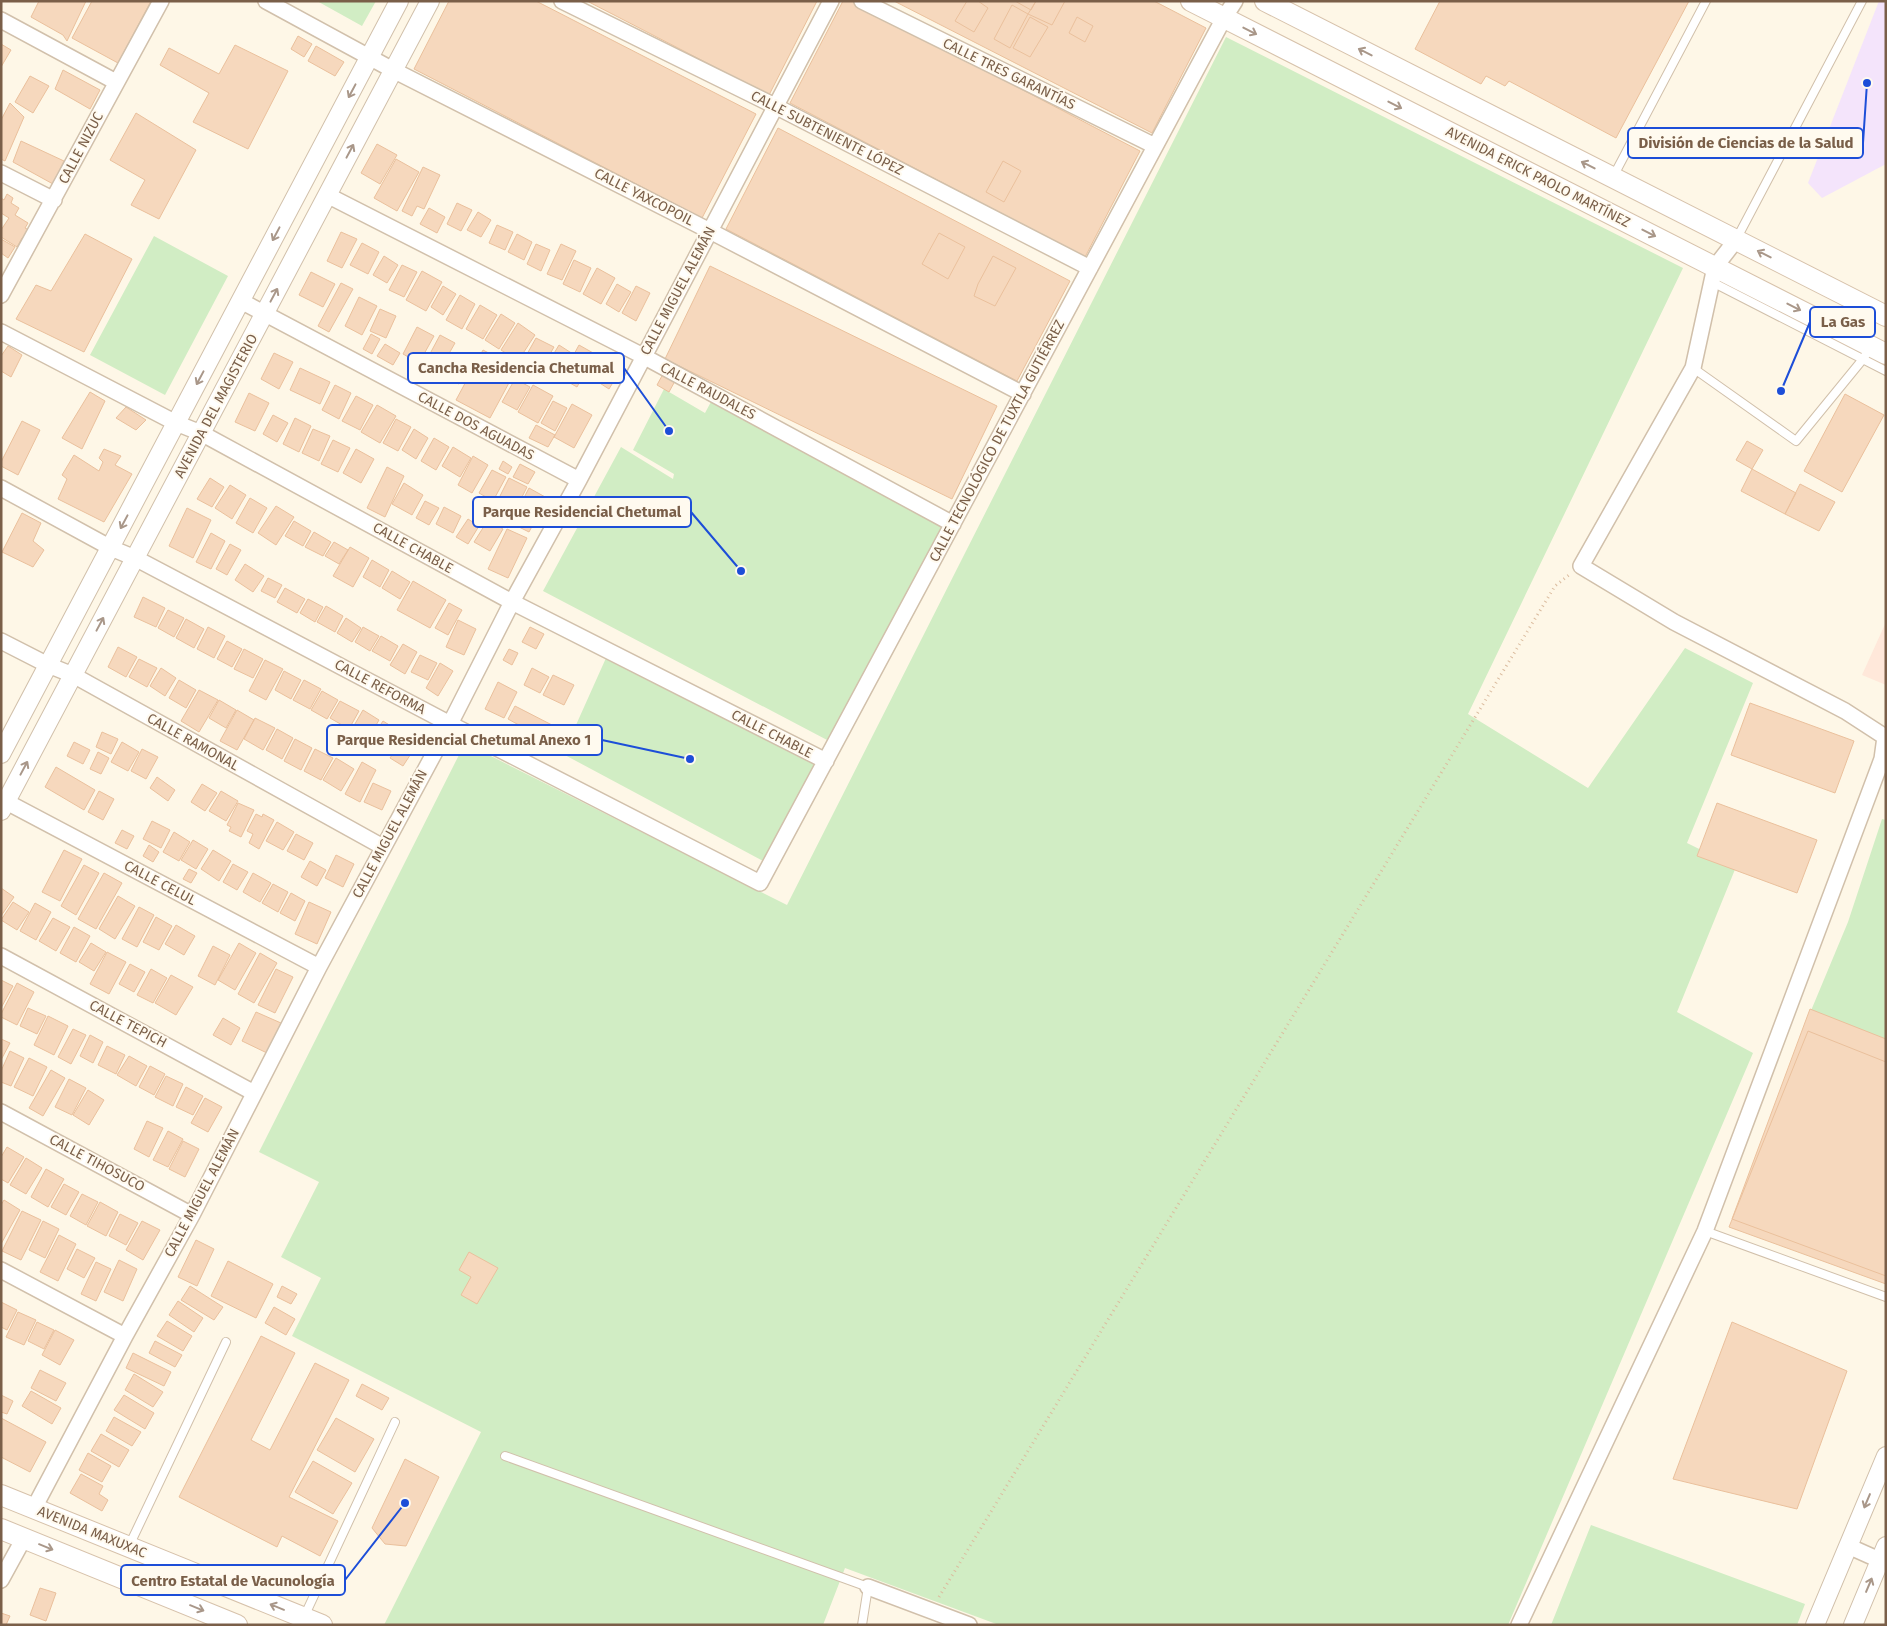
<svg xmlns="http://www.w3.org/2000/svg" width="1887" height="1626" font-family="'Fira Sans',sans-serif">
<rect width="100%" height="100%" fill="#fef7e7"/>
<path fill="#ffe8da" d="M1886 622V685L1862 675Z"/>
<path fill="#f4e4fb" d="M1879 1H1886V164L1822 198 1808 183Z"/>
<path fill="#d1edc4" d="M317 1H376L362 26Z
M1226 37 1683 268 1468 714 1588 788 1685 648 1753 683 1687 843 1736 867 1677 1012 1753 1053 1508 1625H999L845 1568 823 1625H384L481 1432 292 1336 321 1278 281 1257 319 1182 259 1152 465 743 787 905Z
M154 236 228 276 165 395 90 355Z
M664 389 705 413 712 400 947 526 829 741 543 591 621 447 673 479 674 474 633 450Z
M606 658 818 764 765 862 563 754Z
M1882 819 1886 820V1041L1810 1013 1848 922Z
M1591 1525 1805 1604 1797 1625H1551Z"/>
<path fill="#f6d8bd" stroke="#eac09c" d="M39 1H86L67 41 63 35 31 17Z
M92 1H151L118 63 72 38Z
M449 1H536L756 114 702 218 414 69Z
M587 1H817L769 95Z
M843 1H852L1140 151 1085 257 790 103Z
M894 1H1154L1206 28 1152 133Z
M967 1H978L988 8 974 32 955 21Z
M1015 1H1036L1031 10Z
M1036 1H1065L1052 25 1028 14Z
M1440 1H1689L1616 138 1509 81 1505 86 1486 76 1481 84 1415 49Z
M1012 5 1028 14 1010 48 994 39Z
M1030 17 1048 27 1030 57 1013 48Z
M1077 17 1093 26 1085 42 1069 33Z
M298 36 312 44 304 57 291 49Z
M1 44 11 50 1 67Z
M235 45 288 71 248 149 193 122 209 93 160 65 169 48 219 74Z
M316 46 344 62 335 76 308 61Z
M63 70 100 90 90 109 55 89Z
M30 76 49 86 33 113 15 102Z
M10 103 24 117 5 161 1 159V120Z
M136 113 196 150 159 219 131 205 145 180 110 160Z
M778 128 1070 281 1017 381 726 229Z
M21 141 64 161 53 184 13 162Z
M377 144 397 155 380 184 361 173Z
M396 159 419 172 397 211 374 198Z
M1003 161 1021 171 1004 202 986 192Z
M423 167 440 175 424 209 417 206 412 216 402 211Z
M7 194 13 198 11 203 19 208 15 215 28 223 25 228 31 231 26 238H22L17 247 1 237V230L9 218 1 213V198L4 200Z
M457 203 472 210 461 231 447 224Z
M429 208 445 217 437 233 420 224Z
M478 212 491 220 481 237 467 230Z
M497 225 513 232 505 250 489 243Z
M341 232 357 239 342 268 327 261Z
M939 233 965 247 948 279 922 264Z
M85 234 132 259 84 352 16 319 36 285 51 291Z
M517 234 532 242 524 260 508 252Z
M1 239 15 247 8 258 1 253Z
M362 243 379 252 368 274 350 265Z
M536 244 550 250 541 271 527 264Z
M561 244 576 251 562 280 547 274Z
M384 256 398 265 387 283 373 275Z
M993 256 1016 268 995 306 974 296 978 284Z
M574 260 591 268 580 292 563 284Z
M402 265 417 272 404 297 389 290Z
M710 266 997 406 952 499 665 359Z
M597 268 615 278 601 304 583 294Z
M422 271 442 282 426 311 406 300Z
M311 272 335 284 323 307 299 295Z
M341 283 353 289 329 332 318 326Z
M617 284 631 292 619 312 606 304Z
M443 286 456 294 443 315 431 307Z
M636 286 650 293 636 321 622 313Z
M460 295 475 304 462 329 446 320Z
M359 297 377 306 362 335 345 326Z
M480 305 497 315 483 339 466 329Z
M380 309 396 316 386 338 370 331Z
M501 314 515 323 499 349 485 340Z
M518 323 535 335 518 361 501 350Z
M417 327 434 336 419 363 403 354Z
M371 334 380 339 372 354 363 349Z
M440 335 455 343 438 373 424 365Z
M536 338 554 347 539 373 522 363Z
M385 344 400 353 393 365 377 356Z
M559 345 573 354 562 374 547 365Z
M579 345 595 354 577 387 561 378Z
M8 346 22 355 11 377 1 371V356Z
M483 350 517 368 490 418 456 400Z
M274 353 293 362 279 389 261 379Z
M453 353 471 363 459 384 441 375Z
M609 358 623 366 609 389 595 380Z
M300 368 330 382 320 404 290 390Z
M663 374 675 381 669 392 657 385Z
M515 379 530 387 517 410 502 402Z
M335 385 351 393 339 419 322 410Z
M533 385 553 396 538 423 518 412Z
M90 392 105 401 82 449 62 438Z
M249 393 269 403 255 431 235 422Z
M1845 394 1884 415 1842 492 1804 471Z
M356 396 373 405 360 430 342 421Z
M553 401 567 408 555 431 541 423Z
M572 404 592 415 574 448 554 437Z
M377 405 396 416 380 443 361 432Z
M126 407 146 420 136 430 116 418Z
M273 415 288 423 277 442 263 434Z
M295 418 311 426 299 452 283 444Z
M396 419 411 427 398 451 383 443Z
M22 421 40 430 18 475 1 466V462Z
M536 425 555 435 548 447 529 438Z
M313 429 330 436 319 461 302 453Z
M414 429 428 438 416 459 402 450Z
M434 438 449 447 436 470 421 461Z
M333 440 350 448 338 472 321 464Z
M1747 441 1763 450 1752 469 1736 460Z
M453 447 471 458 460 477 442 466Z
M104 449 121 456 115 465 132 474 104 522 58 499 67 479 62 475 74 455 99 471 103 462 99 458Z
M356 449 374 459 361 483 343 473Z
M473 456 488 465 472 493 458 485Z
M503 461 512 467 508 474 499 469Z
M520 464 535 472 528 484 513 477Z
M387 467 404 476 385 517 367 508Z
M1752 469 1796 493 1785 514 1741 491Z
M492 470 506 477 493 501 479 493Z
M210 478 224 487 212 507 197 499Z
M509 478 527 487 513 515 495 506Z
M404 483 423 495 412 515 392 504Z
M1800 484 1835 502 1819 531 1785 514Z
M230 485 246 495 232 519 215 508Z
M529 488 547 498 529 532 511 523Z
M250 498 267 508 253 533 236 523Z
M425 501 439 508 429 525 416 518Z
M276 506 294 517 276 545 258 533Z
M444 507 461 516 453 533 436 524Z
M187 508 211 520 193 558 169 546Z
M22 513 41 523 33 541 44 550 33 567 2 552Z
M468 519 479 526 468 544 456 537Z
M488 520 503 529 490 551 474 542Z
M294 521 311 531 303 546 285 536Z
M507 529 527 538 508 578 488 569Z
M314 532 331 542 323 556 305 547Z
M211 533 225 541 211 569 196 562Z
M334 542 348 550 339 564 325 556Z
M230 544 241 550 227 575 216 569Z
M350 547 369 558 353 587 333 576Z
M372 560 389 570 380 587 363 577Z
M245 564 264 576 253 592 235 580Z
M392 571 410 582 400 599 382 588Z
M268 578 282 585 275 598 261 591Z
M413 581 446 600 430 628 397 610Z
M285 588 305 599 297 613 277 602Z
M143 597 165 608 156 627 134 617Z
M308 599 323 607 315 622 300 613Z
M449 603 462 610 448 635 435 628Z
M326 606 343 616 335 632 317 622Z
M168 610 184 618 174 637 158 628Z
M346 618 361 628 352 642 337 633Z
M186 619 204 629 194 648 176 638Z
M458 620 476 629 464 655 446 647Z
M208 627 225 636 214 658 197 649Z
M363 627 379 636 370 651 355 642Z
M530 627 544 634 536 649 522 642Z
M381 636 398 646 390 661 372 651Z
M227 641 242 649 232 667 217 659Z
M403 644 417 652 405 674 390 665Z
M118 647 137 657 126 677 108 667Z
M244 649 263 659 253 678 234 669Z
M509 649 518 653 512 665 503 660Z
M420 655 437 663 428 680 411 672Z
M139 659 157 668 147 687 129 677Z
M265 660 283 669 266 700 249 691Z
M440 663 453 671 438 696 426 688Z
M161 668 176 678 165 696 150 686Z
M532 668 549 677 540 693 524 685Z
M284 671 301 680 291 699 275 690Z
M553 675 574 685 564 705 543 695Z
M179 680 196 690 186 708 169 698Z
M304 680 321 689 310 709 293 700Z
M498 682 517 692 504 718 485 709Z
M199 690 218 700 199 732 181 721Z
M322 691 338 700 327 719 311 710Z
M219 700 236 710 226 728 209 718Z
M340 701 359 711 349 729 330 718Z
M1750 703 1854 741 1835 793 1731 755Z
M515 706 552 725 544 739 508 719Z
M237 710 254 720 237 750 220 741Z
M363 710 379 720 368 739 352 729Z
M255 718 275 728 263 750 244 739Z
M383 721 402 733 390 751 371 739Z
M277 729 293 738 282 759 266 750Z
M102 732 118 739 111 754 96 747Z
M405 735 418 743 403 766 390 758Z
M295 739 312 748 301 770 284 761Z
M74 742 90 750 83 764 67 756Z
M122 742 139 752 128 771 111 762Z
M142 749 158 757 146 779 131 771Z
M315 749 333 758 321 780 304 771Z
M98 752 109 758 101 774 90 769Z
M336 758 354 769 341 791 323 780Z
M362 762 376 770 360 802 345 794Z
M56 767 95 790 84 810 45 787Z
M157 777 175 790 168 801 150 788Z
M373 783 391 791 382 810 364 802Z
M202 784 217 793 205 811 191 802Z
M99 791 114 799 103 820 88 812Z
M221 791 238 801 226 821 209 811Z
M238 803 254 810 241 837 229 831 231 827 227 825Z
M1717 803 1817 840 1797 893 1697 856Z
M256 814 262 817 263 814 274 820 259 849 249 843 253 834 247 831Z
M152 821 170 830 161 848 143 839Z
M277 822 294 832 283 850 266 841Z
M122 830 134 836 127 849 115 843Z
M174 832 190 842 179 861 163 852Z
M296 834 313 843 304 860 287 851Z
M193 840 208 849 196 869 181 860Z
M149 845 159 852 153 862 143 856Z
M64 850 82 859 60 901 42 892Z
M213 850 231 861 219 881 201 869Z
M336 855 354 864 343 887 325 878Z
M310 861 326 870 317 886 301 877Z
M233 864 248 872 237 890 223 882Z
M84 865 99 873 76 915 61 906Z
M189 869 197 873 191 883 183 879Z
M104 873 122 883 96 929 78 919Z
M253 873 271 883 260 902 243 892Z
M273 884 288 892 278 912 262 903Z
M1 888 14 897 1 916Z
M291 893 305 901 295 921 280 913Z
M118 896 135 906 115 939 99 929Z
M13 902 29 912 17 930 1 920Z
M309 902 331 912 317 944 295 934Z
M35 903 51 912 36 940 20 931Z
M139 907 154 915 137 947 122 939Z
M156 917 172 926 159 950 143 942Z
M53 918 70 927 56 951 39 941Z
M176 925 195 936 184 955 165 944Z
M74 927 90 936 76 962 60 953Z
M91 943 106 952 94 971 79 962Z
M239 943 256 953 235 990 218 980Z
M213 946 230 955 215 985 198 976Z
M107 952 126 962 109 994 90 984Z
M260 953 277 963 254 1003 238 994Z
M130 964 145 972 134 992 119 984Z
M151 969 167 978 153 1003 137 995Z
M276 969 293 977 275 1013 258 1005Z
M171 975 193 987 176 1015 155 1003Z
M1 980 13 986 1 1008Z
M17 983 34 992 17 1025 1 1017V1014Z
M28 1008 46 1016 37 1034 20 1026Z
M1810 1009 1886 1039V1276L1732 1219Z
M256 1012 281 1023 267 1053 242 1041Z
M48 1016 68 1026 54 1055 34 1045Z
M223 1018 240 1028 231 1045 213 1035Z
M73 1029 86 1035 71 1064 58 1057Z
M1808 1031 1886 1062V1284L1729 1227Z
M90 1035 103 1042 93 1063 80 1056Z
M1 1039 10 1043 1 1060Z
M107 1046 125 1055 116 1074 98 1065Z
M10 1051 24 1058 11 1086 1 1082V1071Z
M129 1056 147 1066 136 1086 117 1075Z
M29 1058 47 1067 33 1096 14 1087Z
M150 1066 165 1074 154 1095 139 1087Z
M51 1070 65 1078 43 1116 29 1108Z
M166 1076 183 1084 173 1106 155 1097Z
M69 1079 86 1088 72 1115 55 1107Z
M186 1087 203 1096 193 1115 176 1107Z
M88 1090 104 1100 89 1125 73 1115Z
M205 1098 222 1107 208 1132 191 1123Z
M147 1121 163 1128 149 1157 134 1149Z
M168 1131 183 1139 168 1167 153 1160Z
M183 1141 199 1149 185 1177 169 1169Z
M7 1147 24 1157 8 1183 1 1179V1157Z
M26 1158 42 1168 26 1194 10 1185Z
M46 1169 64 1179 48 1207 31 1197Z
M64 1184 79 1192 66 1215 51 1207Z
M82 1194 98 1202 86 1225 70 1216Z
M4 1200 20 1210 1 1244V1205Z
M100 1202 118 1212 106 1236 87 1226Z
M22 1211 41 1220 21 1260 2 1251Z
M120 1214 138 1223 126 1245 109 1236Z
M43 1221 59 1229 45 1258 29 1250Z
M142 1221 160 1230 143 1260 126 1250Z
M59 1235 76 1244 58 1281 40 1272Z
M196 1240 214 1249 197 1286 178 1277Z
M77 1249 95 1258 84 1278 67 1269Z
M469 1252 498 1268 477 1304 461 1295 471 1277 459 1270Z
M119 1260 137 1269 123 1301 104 1292Z
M228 1261 273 1284 256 1318 211 1296Z
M96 1262 111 1269 96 1301 81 1294Z
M190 1286 223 1307 214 1320 181 1300Z
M282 1286 297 1294 291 1304 277 1297Z
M178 1301 203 1318 194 1332 169 1315Z
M1 1302 17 1310 7 1330 1 1327Z
M274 1307 295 1319 286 1335 265 1323Z
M18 1312 36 1320 24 1345 6 1337Z
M167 1321 192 1336 183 1351 157 1336Z
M37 1322 54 1330 44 1349 28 1341Z
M1732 1322 1847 1371 1797 1509 1673 1479Z
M55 1330 74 1340 60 1365 42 1355Z
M261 1336 295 1353 251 1440 270 1450 315 1363 349 1380 289 1497 338 1521 320 1556 282 1536 277 1547 179 1497Z
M155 1341 182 1355 175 1367 149 1353Z
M133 1353 171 1372 164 1386 126 1368Z
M40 1370 66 1383 56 1401 31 1388Z
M134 1374 163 1392 153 1407 125 1390Z
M362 1384 389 1398 382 1410 356 1396Z
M31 1391 61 1408 52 1424 22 1406Z
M1 1395 13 1401 7 1414 1 1412Z
M124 1395 154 1413 145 1429 114 1410Z
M114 1417 141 1432 132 1446 106 1431Z
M1 1418 46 1442 30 1472 1 1457Z
M336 1418 374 1439 355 1472 317 1450Z
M101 1434 129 1450 119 1467 91 1451Z
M88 1453 111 1466 102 1482 79 1470Z
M405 1459 439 1477 406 1546 385 1544 372 1528Z
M313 1461 352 1483 333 1514 295 1492Z
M81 1474 103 1486 99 1494 108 1500 102 1511 70 1493Z
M40 1588 56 1593 46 1621 30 1615Z
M1 1613 10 1616 6 1625H1Z"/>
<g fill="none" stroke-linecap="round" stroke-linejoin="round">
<g stroke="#d1c0ab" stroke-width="10">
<path id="service" d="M1613 177 1706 1
M1737 238 1862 1
M1712 282 1886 371
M1693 368 1796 441 1863 359 1870 348
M1705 1231 1886 1297
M505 1456 868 1587 862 1625
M129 1546 226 1342
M304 1617 395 1422"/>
</g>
<g stroke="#d1c0ab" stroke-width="18">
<path id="minor" d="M266 1 393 70 710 231 1023 394
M562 1 775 106 1090 268
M862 1 1155 146
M1 20 116 82
M1 173 54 200
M327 195 643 356 953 524
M1 295 161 1
M241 301 579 480
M1 332 176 423 201 433 512 602 826 761
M1 488 111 548 135 558 450 724 760 883 1224 18 1235 1
M1 641 48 665 73 675 383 847
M1 799 319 967
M1 956 254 1093
M1 1112 192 1215
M1 1270 125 1336
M34 1508 125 1336 192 1215 319 967 450 724 512 602 579 480 831 1
M1848 1546 1886 1563
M1 1580 24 1538
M868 1587 969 1625
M1519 1625 1705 1231 1882 759 1885 737 1845 711 1674 622 1581 566 1693 368 1715 267 1736 240"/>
</g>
<g stroke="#d1c0ab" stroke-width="20">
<path id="tertiary" d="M1 754 399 1
M1 811 430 1
M1815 1625 1886 1456
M1853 1625 1886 1546"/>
</g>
<g stroke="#d7c2ab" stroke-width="22">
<path id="secondary" d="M1191 1 1886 354
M1265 1 1886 316
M1 1495 322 1625
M1 1529 237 1625"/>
</g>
<path stroke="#dbbc9f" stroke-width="3" stroke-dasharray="1 4" stroke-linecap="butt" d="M939 1597 1555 586 1569 575"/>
<use href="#service" stroke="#fff" stroke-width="8"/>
<use href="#minor" stroke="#fff" stroke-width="15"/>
<use href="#tertiary" stroke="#fff" stroke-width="18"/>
<use href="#secondary" stroke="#fff" stroke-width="20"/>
</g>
<defs><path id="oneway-shaft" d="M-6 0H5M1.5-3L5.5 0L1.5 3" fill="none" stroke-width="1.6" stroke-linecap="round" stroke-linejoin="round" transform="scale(1.25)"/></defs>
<g stroke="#a99789">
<use href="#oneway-shaft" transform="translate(1250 31) rotate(27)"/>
<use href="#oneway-shaft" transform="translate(1365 52) rotate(-153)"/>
<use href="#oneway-shaft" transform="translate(352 91) rotate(118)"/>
<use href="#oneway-shaft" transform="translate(1395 105) rotate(27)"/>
<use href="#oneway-shaft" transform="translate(350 151) rotate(-62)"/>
<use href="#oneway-shaft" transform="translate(1588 165) rotate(-153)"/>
<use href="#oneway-shaft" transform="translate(1649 233) rotate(27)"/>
<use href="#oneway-shaft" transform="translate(276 234) rotate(118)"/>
<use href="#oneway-shaft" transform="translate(1764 254) rotate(-153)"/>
<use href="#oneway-shaft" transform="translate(274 295) rotate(-62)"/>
<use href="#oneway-shaft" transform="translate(1794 307) rotate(27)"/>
<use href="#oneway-shaft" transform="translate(200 378) rotate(118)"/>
<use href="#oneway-shaft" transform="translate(124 522) rotate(118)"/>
<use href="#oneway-shaft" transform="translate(100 624) rotate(-62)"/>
<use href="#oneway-shaft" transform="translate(24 768) rotate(-62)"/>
<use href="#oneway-shaft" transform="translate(1867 1501) rotate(113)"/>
<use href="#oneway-shaft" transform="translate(46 1547) rotate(22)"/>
<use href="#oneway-shaft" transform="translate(1869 1585) rotate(-67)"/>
<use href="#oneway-shaft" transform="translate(277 1607) rotate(-158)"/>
<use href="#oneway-shaft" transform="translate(197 1608) rotate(22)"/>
</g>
<g text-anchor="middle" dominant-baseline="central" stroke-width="4" stroke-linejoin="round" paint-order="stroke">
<g font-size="14" fill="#7a5f49" stroke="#fffaef">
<text transform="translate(1009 74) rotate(26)">CALLE TRES GARANTÍAS</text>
<text transform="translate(827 133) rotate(27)">CALLE SUBTENIENTE LÓPEZ</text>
<text transform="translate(81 148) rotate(-62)">CALLE NIZUC</text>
<text transform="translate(1538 177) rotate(27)">AVENIDA ERICK PAOLO MARTÍNEZ</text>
<text transform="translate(644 197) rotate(27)">CALLE YAXCOPOIL</text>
<text transform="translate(678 291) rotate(-62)">CALLE MIGUEL ALEMÁN</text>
<text transform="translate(708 391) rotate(28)">CALLE RAUDALES</text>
<text transform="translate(216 406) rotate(-62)">AVENIDA DEL MAGISTERIO</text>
<text transform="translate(476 426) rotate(28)">CALLE DOS AGUADAS</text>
<text transform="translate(997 441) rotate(-62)">CALLE TECNOLÓGICO DE TUXTLA GUTIÉRREZ</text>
<text transform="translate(413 548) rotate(29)">CALLE CHABLE</text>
<text transform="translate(380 687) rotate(28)">CALLE REFORMA</text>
<text transform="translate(772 734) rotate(27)">CALLE CHABLE</text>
<text transform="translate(193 742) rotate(29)">CALLE RAMONAL</text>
<text transform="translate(390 834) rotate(-62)">CALLE MIGUEL ALEMÁN</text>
<text transform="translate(160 883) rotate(28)">CALLE CELUL</text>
<text transform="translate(128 1024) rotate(28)">CALLE TEPICH</text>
<text transform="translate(97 1163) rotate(28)">CALLE TIHOSUCO</text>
<text transform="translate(202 1193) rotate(-62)">CALLE MIGUEL ALEMÁN</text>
<text transform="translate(92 1532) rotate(22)">AVENIDA MAXUXAC</text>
</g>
</g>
<path fill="none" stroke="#1d4ed8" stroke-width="2" d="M1867 83L1863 143M1781 391L1810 322M669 431L624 368M741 571L691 512M690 759L602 740M405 1503L345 1580"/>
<g fill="#1d4ed8" stroke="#fffaef" stroke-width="2">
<circle cx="1867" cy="83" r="5"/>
<circle cx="1781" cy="391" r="5"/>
<circle cx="669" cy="431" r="5"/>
<circle cx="741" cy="571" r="5"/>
<circle cx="690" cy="759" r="5"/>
<circle cx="405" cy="1503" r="5"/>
</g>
<g fill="#fffaef" stroke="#1d4ed8" stroke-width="2">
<rect x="1628" y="128" width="235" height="30" rx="5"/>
<rect x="1810" y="307" width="65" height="30" rx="5"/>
<rect x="408" y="353" width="216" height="30" rx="5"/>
<rect x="473" y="497" width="218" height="30" rx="5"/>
<rect x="327" y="725" width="275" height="30" rx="5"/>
<rect x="121" y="1565" width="224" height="30" rx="5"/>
</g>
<g font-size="15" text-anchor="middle" font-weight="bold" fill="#7a5f49">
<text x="1746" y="148">División de Ciencias de la Salud</text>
<text x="1843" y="327">La Gas</text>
<text x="516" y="373">Cancha Residencia Chetumal</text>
<text x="582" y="517">Parque Residencial Chetumal</text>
<text x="464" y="745">Parque Residencial Chetumal Anexo 1</text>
<text x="233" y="1586">Centro Estatal de Vacunología</text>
</g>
<rect width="1887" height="1626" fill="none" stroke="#7a5f49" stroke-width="5"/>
</svg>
